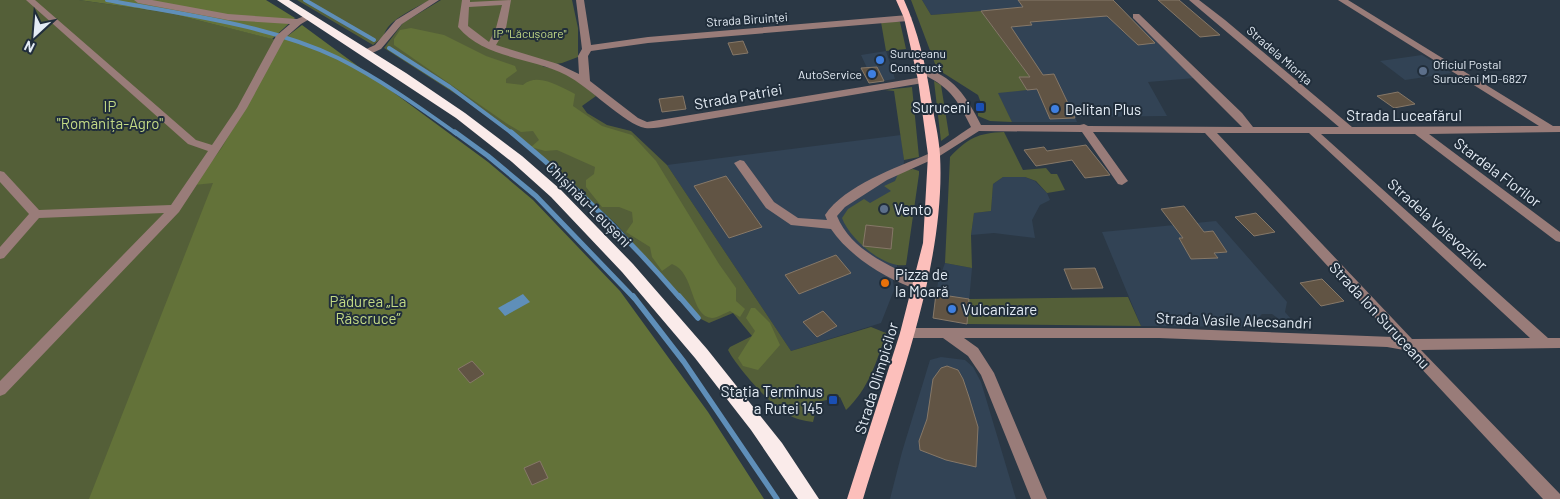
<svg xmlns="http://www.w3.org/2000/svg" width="1560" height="499" font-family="Barlow,sans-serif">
<rect width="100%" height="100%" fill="#2b3845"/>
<path fill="#324355" d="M922 0H1112L1195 78 1148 82 1167 116 1075 117 1077 122H1012L997 92 1026 90 1019 77 1029 76 995 29 981 11 931 15Z
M886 51 895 79 869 83 861 68H867L861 55Z
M1422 55 1452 73 1405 80 1380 61Z
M901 135 904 160 897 267 893 280 894 290 881 323 791 351 667 165Z
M1003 177H1025L1035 181 1047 193 1050 200 1040 205 1032 220 1035 238 994 233 971 235 974 213 991 211 993 184Z
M1216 221 1287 302 1285 312 1297 326 1290 327 1272 314H1262L1249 327 1141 326 1102 232Z
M945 263 972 268 967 324 933 318 938 282Z
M941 357 965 360 973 367 981 382 1016 499H890L902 452 930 360Z"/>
<path fill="#545f38" d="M0 0H79L169 13 281 41 729 499H0Z
M297 0H430C418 7 386 20 384 36L373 45Z
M441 0H572L578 28V57L562 63 542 66C569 72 576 79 596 96L582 106 587 113 607 125 631 131 667 165 791 351 871 327 886 333C877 361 868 390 846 410L840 397 818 402 813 422C804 421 795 419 787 414 770 405 737 367 728 350L730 347 752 336 733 313 709 323 701 319 616 224 561 173 540 155 465 100 384 48 403 23Z
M911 0H922L931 15 981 11 1030 77H1019L1027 90 998 93 1012 122 990 121 978 116V113L984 111 978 95 937 69Z
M895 21 900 22 906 49 886 51 881 22Z
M934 81 941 85 949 135 941 141Z
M912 87 919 157 904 160 894 91 885 90Z
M1004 132 1023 170 1046 168 1051 174H1057L1065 190 1047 193 1036 181 1025 177H1003L993 184 991 211 974 213 971 235 972 268 945 263 950 157C968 138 978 133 1004 132Z
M913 169 919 171V174L906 265C884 269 849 238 842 218L848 209 864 199 870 203 891 191 884 186 895 181 899 172Z
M1128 297 1141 326 967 324 969 299Z"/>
<path fill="#637239" d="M79 0H266L295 18 272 39 169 13Z
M302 25 488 162 533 200 620 291 708 412 764 499H89L213 183 194 185 221 149 261 81 281 41Z
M411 28 444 35 486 56 515 66 517 71 506 79V83L523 85C538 72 560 87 575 94L573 106 602 126 632 135 656 161 719 264 736 288V301L745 309 740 317 730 311C725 313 717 318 712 318 690 317 695 272 672 264L662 271 652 257 650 247 626 232 633 222 632 212 619 207H602L586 187V180L594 174 595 167 557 150 545 151 531 147 539 140 533 131 521 132 506 123 394 45V39L400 30Z
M751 308H755L770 323 780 345 758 370 743 366 738 358 755 331 746 318Z"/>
<path fill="#5f8fb9" d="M523 294 530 302 505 316 498 308Z"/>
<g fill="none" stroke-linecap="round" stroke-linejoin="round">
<path stroke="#5f8fb9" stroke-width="4" d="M107 0C184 15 267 24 338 58 380 79 419 107 457 134
M305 0 374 40
M389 48 450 87 513 134"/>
<path stroke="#5f8fb9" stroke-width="5" d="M455 132 488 156 536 196 634 298
M511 132C573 183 628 238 680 298"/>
<path stroke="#5f8fb9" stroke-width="5.5" d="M633 296 684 362 777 499
M679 296 698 318"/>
</g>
<path fill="#615444" stroke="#867868" d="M1018 0H1113L1155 43 1138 45 1107 16 1030 22 1032 25 1011 27 1043 75 1054 74 1075 118 1050 119 1037 89 1027 90 1019 77H1030L981 11 1023 7Z
M1158 0H1179L1220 35 1200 37Z
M743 41 748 53 733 55 728 43Z
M877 67 884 81 869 83 861 68Z
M1398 92 1415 104 1394 108 1377 96Z
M683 96 686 109 662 112 659 99Z
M1086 145 1110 175 1085 178 1072 160 1036 166 1024 150 1044 147 1047 151Z
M726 176 762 227 729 238 694 186Z
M1184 206 1204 232 1213 231 1227 252 1214 253 1218 258 1191 259 1179 238H1183L1161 209Z
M1256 213 1275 232 1254 236 1235 217Z
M866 225 893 228 891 249 863 246Z
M836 255 851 273 799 294 785 275Z
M1095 268 1103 288 1072 289 1064 269Z
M1322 279 1344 301 1321 306 1300 283Z
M936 294 969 299 967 324 933 318Z
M823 311 837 326 817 337 803 322Z
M472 361 484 374 470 383 458 369Z
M947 366 958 370 963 379 969 397 978 427 976 467 946 460 920 450 919 441 927 419 933 379 941 368Z
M540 461 548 478 532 485 524 468Z"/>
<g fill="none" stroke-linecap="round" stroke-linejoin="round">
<path fill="#997c79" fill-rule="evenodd" d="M26 0H35L196 140 212 145 237 108 276 36 290 24 228 20 138 3 134 0H152L228 14 297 19 309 14 313 17 301 24 285 38 247 108 179 212 5 394 0 396V381L164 213 39 218 4 258 0 259V247L29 214 0 182V171L4 172 39 210 171 205 208 151 188 144Z
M429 0H439L402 24 381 49 368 55H362V51L375 45 396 20Z
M462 0H470V2L511 0 506 28 496 45 558 64 579 74 578 56 582 49 576 0H584L591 45 648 37 908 15 912 18 908 21 648 43 591 51 588 56 590 81 638 118 647 122 923 77 928 80 923 83 668 126C661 127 652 129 645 128 626 125 588 86 566 75 531 57 485 59 458 27ZM502 5 496 28 489 42 468 26 469 7Z
M1189 0H1199L1225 20 1352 127 1539 126 1338 0H1348L1553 126H1560V132L1429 134 1560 232V242L1556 241 1415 134H1321L1548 338H1560V348L1421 350 1560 494V499H1543L1404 350 1387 347 1159 338H964L978 348 994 373 1047 499H1031L981 375 968 356 943 338H907L902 337 900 333 902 329 907 328H1159L1393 337 1205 133 1093 132 1128 181 1122 185 1118 184 1082 132 979 131 938 157 887 180 845 207 837 216C851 251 892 267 924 282L926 285 924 288 919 290C887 280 849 256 831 229L791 225 766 208 734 163 740 160 744 161 774 202 798 218 827 220 825 215C845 185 896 168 928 154 943 147 957 136 971 127 956 97 949 86 918 72L916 70 921 67C953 75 967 97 981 125H1080L1084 124 1088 126 1242 127 1133 18V14H1139L1242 113 1253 127H1339ZM1217 133H1309L1530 338 1412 339Z"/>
<path fill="#fcbfbb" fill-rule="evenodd" d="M896 0H904C918 31 926 66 931 99 934 117 939 137 940 155 946 266 895 393 863 499H847L900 333 923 243 928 155 918 80 904 18Z"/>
<path fill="#faebea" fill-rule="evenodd" d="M277 0H289L406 73 465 113 522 156 561 190 633 264 707 349 782 443 819 499H798L751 430 695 358 622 272 551 197 512 162 456 118Z"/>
</g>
<g fill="#3f7fe0" stroke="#212e3b" stroke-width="2">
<circle cx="880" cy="60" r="5"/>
<circle cx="872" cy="74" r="5"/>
<circle cx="1055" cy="109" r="5"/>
<circle cx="952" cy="309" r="5"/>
</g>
<g fill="#5c6f8a" stroke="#212e3b" stroke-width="2">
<circle cx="1423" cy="71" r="5"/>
<circle cx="884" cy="209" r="5"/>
</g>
<g fill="#1a4fb4" stroke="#212e3b" stroke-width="2">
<rect x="975" y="102" width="10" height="10" rx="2.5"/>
<rect x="828" y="395" width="10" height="10" rx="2.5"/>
</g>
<circle fill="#e8710a" stroke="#212e3b" stroke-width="2" cx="885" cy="283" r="5"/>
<g text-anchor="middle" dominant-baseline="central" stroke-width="4" stroke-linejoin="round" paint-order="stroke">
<g font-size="12" fill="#e4ecf5" stroke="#212e3b">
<text transform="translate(747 19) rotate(-4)">Strada Biruinței</text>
<text transform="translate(1280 55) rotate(41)">Stradela Miorița</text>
</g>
<g font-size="12" fill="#c4db86" stroke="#212e3b">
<text x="530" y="33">IP "Lăcușoare"</text>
</g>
<g font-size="12" fill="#e4ecf5" stroke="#212e3b" text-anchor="start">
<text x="890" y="53">Suruceanu<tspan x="890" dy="14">Construct</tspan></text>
<text x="1433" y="64">Oficiul Poștal<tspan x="1433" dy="14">Suruceni MD-6827</tspan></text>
<text x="862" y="74" text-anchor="end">AutoService</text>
</g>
<g font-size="15" fill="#e4ecf5" stroke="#212e3b">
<text transform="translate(738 96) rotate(-10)">Strada Patriei</text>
<text x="1404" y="115">Strada Luceafărul</text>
<text transform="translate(1498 172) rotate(37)">Stardela Florilor</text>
<text transform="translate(589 204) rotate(45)">Chișinău-Leușeni</text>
<text transform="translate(1438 224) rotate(42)">Stradela Voievozilor</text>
<text transform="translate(1380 315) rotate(47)">Strada Ion Suruceanu</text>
<text transform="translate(1234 320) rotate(2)">Strada Vasile Alecsandri</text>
<text transform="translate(876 378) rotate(-73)">Strada Olimpicilor</text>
</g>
<g font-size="15" fill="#c4db86" stroke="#212e3b">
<text x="110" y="106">IP<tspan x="110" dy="17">"Romănița-Agro"</tspan></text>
<text x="368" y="301">Pădurea „La<tspan x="368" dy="17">Răscruce”</tspan></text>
</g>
<g font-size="15" fill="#e4ecf5" stroke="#212e3b" text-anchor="start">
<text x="970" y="107" text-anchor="end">Suruceni</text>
<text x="1065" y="109">Delitan Plus</text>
<text x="894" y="209">Vento</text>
<text x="895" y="274">Pizza de<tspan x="895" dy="17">la Moară</tspan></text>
<text x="962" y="309">Vulcanizare</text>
<text x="823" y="391" text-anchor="end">Stația Terminus<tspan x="823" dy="17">a Rutei 145</tspan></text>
</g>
</g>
<g transform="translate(35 35) rotate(206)" stroke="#212e3b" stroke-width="4" paint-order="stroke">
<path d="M0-4L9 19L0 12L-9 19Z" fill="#e4ecf5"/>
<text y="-8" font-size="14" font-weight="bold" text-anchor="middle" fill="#e4ecf5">N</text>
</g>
</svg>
